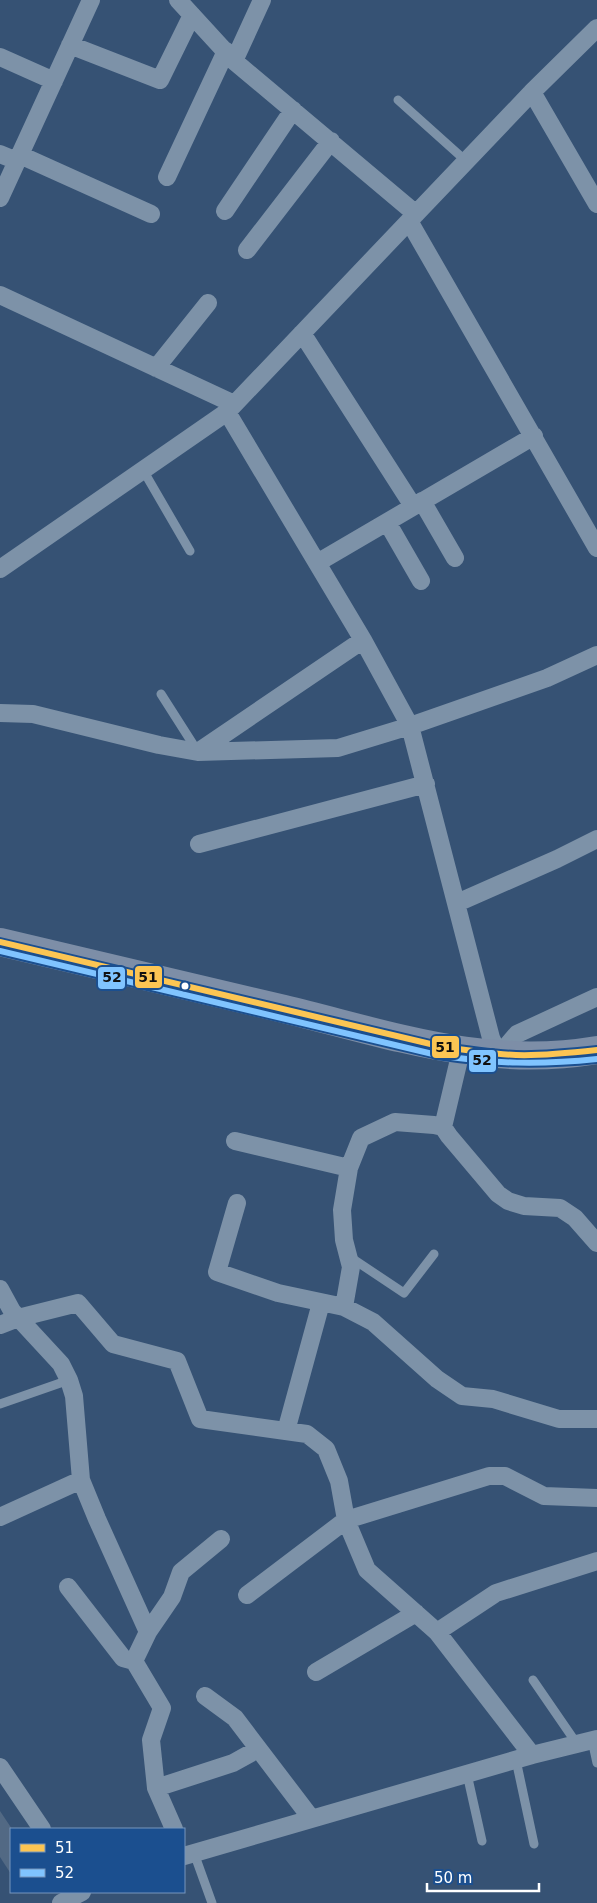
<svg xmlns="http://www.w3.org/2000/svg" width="597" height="1903" font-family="'DejaVu Sans',sans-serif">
<rect width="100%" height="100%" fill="#365274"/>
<path fill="#526984" d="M0 1811 12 1829 11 1874 0 1857Z"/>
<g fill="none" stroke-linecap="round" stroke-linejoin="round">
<path stroke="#7d92a8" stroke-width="9" d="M398 100 466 161
M143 470 190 551
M161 694 198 752
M350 1257 404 1293 434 1254
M0 1404 69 1380
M533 1680 577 1744
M592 1740 597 1763
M516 1760 534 1844
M467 1774 482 1841
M194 1853 212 1903"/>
<path stroke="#7d92a8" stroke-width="18" d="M178 0 234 61 416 214
M70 45 160 80 192 15
M0 57 54 81
M234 61 262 0
M532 92 597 204
M0 154 17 161
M20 155 151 214
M167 177 226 51
M0 198 91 0
M225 211 293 110
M409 221 597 548
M247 250 331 141
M0 295 234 404
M302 333 413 506
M156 368 208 303
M227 412 363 640 410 726 491 1038 499 1055 517 1034 597 997
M422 501 455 558
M387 522 421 581
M317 563 534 436
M0 569 227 412 532 92 597 28
M0 713 33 714 159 745 198 752 338 748 410 726 547 678 597 655
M198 752 363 640
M199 844 426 784
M457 903 557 859 597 839
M443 1127 461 1051
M235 1141 349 1168
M237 1203 217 1272 278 1293 344 1307 373 1322 437 1379 462 1396 493 1399 559 1419H597
M0 1289 12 1311 61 1364 69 1380 74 1396 81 1480 97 1519 148 1632 134 1661 162 1708 151 1740 156 1788 174 1829
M344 1307 351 1267 344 1240 342 1210 349 1168 361 1138 395 1122 434 1125 443 1127 449 1136 498 1194 508 1201 524 1206 560 1208 575 1218 597 1243
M0 1325 18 1318 78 1303 113 1344 177 1361 200 1419 307 1434 326 1449 339 1481 346 1520 367 1570 437 1632 532 1755
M286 1431 321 1303
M0 1517 81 1480
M68 1587 123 1658 134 1661
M247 1595 346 1520 489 1476H505L544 1496 597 1498
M148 1632 172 1597 181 1572 221 1539
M437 1632 496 1593 597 1561
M316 1672 416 1613
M205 1696 235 1718 311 1818
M0 1767 42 1829
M156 1788 233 1763 258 1749
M184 1856 532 1755 597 1739
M61 1903 82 1892"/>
<path stroke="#7d8ea7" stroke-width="28" d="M0 942C95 964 190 986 284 1009 392 1035 484 1069 597 1050"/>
<g stroke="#1b4f8f" stroke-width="10">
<path id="bus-1" d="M0 942 439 1046C464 1050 490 1054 516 1055 543 1056 570 1053 597 1050"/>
</g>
<g stroke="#1b4f8f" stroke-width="10">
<path id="bus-2" d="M0 951 437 1055C495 1064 539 1065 597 1059"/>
</g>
<use href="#bus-1" stroke="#fcc553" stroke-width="6"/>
<use href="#bus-2" stroke="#80c4ff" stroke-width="6"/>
</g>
<circle fill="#fff" stroke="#1b4f8f" stroke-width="2" cx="185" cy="986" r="4.5"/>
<g stroke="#1b4f8f" stroke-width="2">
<rect x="134" y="965" width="29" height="24" rx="5" fill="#fcc553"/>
<rect x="97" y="966" width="29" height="24" rx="5" fill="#80c4ff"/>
<rect x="431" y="1035" width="29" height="24" rx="5" fill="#fcc553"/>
<rect x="468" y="1049" width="29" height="24" rx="5" fill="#80c4ff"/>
</g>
<g font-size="14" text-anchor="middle" font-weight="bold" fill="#111">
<text x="148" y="982">51</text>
<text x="112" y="982">52</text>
<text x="445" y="1052">51</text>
<text x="482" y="1065">52</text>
</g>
<rect x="10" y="1828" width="175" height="65" fill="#1b4f8f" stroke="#7695bc"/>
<rect x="20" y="1844" width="25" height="8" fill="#fcc553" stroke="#7695bc"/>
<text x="55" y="1853" font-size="15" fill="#ffffff">51</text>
<rect x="20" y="1869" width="25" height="8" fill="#80c4ff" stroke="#7695bc"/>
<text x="55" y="1878" font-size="15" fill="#ffffff">52</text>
<path d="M427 1883v8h112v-8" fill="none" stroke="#ffffff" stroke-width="2.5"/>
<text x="434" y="1883" font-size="15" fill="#ffffff" stroke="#1b4f8f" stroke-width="4" paint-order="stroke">50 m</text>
</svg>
